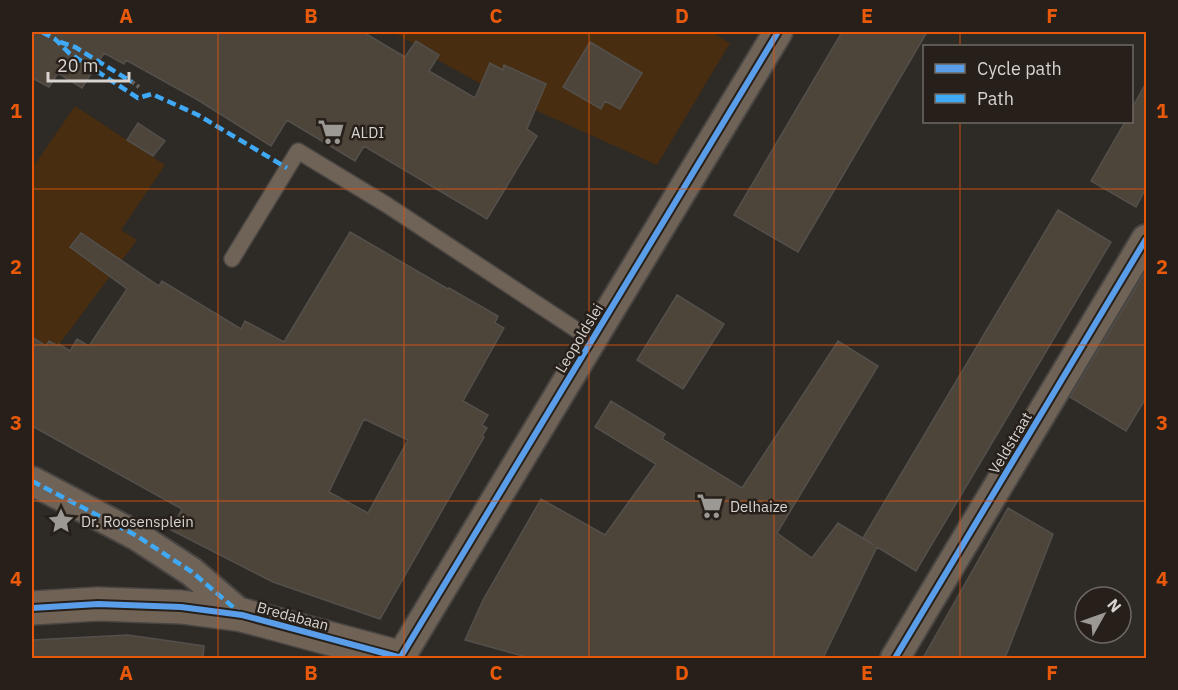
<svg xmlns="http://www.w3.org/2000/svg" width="1178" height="690" font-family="'IBM Plex Sans',sans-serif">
<rect width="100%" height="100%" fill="#2e2a26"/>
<path fill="#482d10" d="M393 32H711L730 43 657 165 535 110 546 84 504 66 503 70 490 64 481 84 436 59 439 54 416 41 414 44Z
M75 106 165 165 121 230 137 240 58 346H46L38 341 32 352V163L35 164Z"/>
<path fill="#4d443a" stroke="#53504c" stroke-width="1.5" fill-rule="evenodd" d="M32 32H363L405 57 416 41 439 55 429 71 475 98 490 63 503 70 504 65 546 84 527 129 537 136 487 219 364 146 355 161 287 120 271 146 198 100 126 60 124 64 104 53 82 88 58 73 49 87 32 78Z
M842 32H927L798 252 734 215Z
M590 42 642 73 620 109 605 101 601 109 563 87Z
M1146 83V188L1136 207 1091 181 1125 122H1131V110Z
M138 123 165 141 153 156 127 140Z
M1058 210 1111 242 916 571 877 547 823 658H530L465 640 483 600 541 499 605 535 656 464 595 427 611 401 665 434 662 439 742 488 838 341 878 366 777 533 812 558 838 523 874 545 863 538Z
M350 232 448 289 449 288 498 316 495 323 504 328 463 401 488 415 482 425 487 428 482 436 484 437 380 619 273 582 171 530 182 509 32 426V337L46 346 49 341 58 346 59 344 70 351 77 339 89 346 127 289 70 247 81 233 159 286 162 281 241 329 245 321 284 342ZM364 419 408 440 368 513 329 492Z
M1146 271V398L1126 431 1070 397Z
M677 295 724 324 683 389 637 360Z
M1008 508 1053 534 1005 658H923Z
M128 635 204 646 203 658H32V640Z"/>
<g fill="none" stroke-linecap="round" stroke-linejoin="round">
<g stroke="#484542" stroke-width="18">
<path id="lane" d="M232 259 298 151 387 205 592 340"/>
</g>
<g stroke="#484542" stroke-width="32">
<path id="street" d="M32 481 137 536 192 572 242 615
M400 658 778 32
M895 658 1146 239"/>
</g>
<g stroke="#484542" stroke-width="36">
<path id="primary" d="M32 608 98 604 181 607 242 615 402 658"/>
</g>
<path stroke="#686057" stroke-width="4" stroke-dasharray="3 3" stroke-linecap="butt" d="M132 82 139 87"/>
<use href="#lane" stroke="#6f6256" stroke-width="15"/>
<use href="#street" stroke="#6f6256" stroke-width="28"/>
<use href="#primary" stroke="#706356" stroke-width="33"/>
<path stroke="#3fa9f5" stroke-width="4.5" stroke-dasharray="9 4.5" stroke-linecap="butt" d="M42 32 55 39 69 53 138 98 152 94 198 115 287 168
M60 42 75 47 132 82
M32 481 137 536 192 572 240 613"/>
<g stroke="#27201a" stroke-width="10">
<path id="cycleway" d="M32 608 98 604 181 607 242 615 402 658
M400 658 778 32
M895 658 1146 239"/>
</g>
<use href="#cycleway" stroke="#5a9eea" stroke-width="6"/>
</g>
<path fill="none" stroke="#e8590c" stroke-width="1.5" stroke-opacity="0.55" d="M218 32V658M404 32V658M589 32V658M774 32V658M960 32V46M960 122V658M32 189H1146M32 345H1146M32 501H1146"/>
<defs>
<g id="supermarket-bare" transform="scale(2.07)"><path d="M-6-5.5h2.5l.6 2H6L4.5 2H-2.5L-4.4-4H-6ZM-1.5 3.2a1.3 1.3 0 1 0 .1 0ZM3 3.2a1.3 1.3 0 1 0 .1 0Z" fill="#9c9894" stroke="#27201a" stroke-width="2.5" paint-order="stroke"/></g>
<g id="sight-bare" transform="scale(2.07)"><path d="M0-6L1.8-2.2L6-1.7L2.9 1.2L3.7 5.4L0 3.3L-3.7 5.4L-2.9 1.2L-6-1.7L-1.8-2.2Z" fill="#9c9894" stroke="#27201a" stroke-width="2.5" paint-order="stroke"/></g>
</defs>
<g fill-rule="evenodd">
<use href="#supermarket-bare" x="331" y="132"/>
<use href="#supermarket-bare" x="710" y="506"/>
<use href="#sight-bare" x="61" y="521"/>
</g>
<g text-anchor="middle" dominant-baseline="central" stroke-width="5" stroke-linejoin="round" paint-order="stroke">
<g font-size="15" fill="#d8d3cf" stroke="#27201a" text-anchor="start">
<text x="351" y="132">ALDI</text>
<text x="730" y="506">Delhaize</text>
<text x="81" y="521">Dr. Roosensplein</text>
</g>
<g font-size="15" fill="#d8d3cf" stroke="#27201a">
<text transform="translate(579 338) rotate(-59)">Leopoldslei</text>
<text transform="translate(1010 443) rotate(-59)">Veldstraat</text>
<text transform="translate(293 616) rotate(15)">Bredabaan</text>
</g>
</g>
<rect width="1178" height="690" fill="none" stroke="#27201a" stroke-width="66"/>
<rect x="923" y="45" width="210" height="78" fill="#27201a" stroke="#6e6862" stroke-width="1.5"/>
<rect x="935" y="64" width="30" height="9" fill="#5a9eea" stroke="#6e6862" stroke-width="1.5"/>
<text x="977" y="75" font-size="18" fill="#d8d3cf">Cycle path</text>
<rect x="935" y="94" width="30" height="9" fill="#3fa9f5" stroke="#6e6862" stroke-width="1.5"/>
<text x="977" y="105" font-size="18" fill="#d8d3cf">Path</text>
<g transform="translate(1103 615) rotate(50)"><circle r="28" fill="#27201a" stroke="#6e6862" stroke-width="1.5"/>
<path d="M0-4.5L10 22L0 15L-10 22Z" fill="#9c9894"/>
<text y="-9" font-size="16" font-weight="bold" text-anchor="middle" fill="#d8d3cf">N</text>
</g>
<path d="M48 72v9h81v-9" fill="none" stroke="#d8d3cf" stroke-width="3"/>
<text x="57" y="72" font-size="18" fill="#d8d3cf" stroke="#27201a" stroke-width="4.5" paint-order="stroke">20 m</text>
<rect x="33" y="33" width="1112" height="624" fill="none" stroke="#e8590c" stroke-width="2"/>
<g font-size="20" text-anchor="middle" font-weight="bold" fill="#e8590c">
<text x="126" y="23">A</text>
<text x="311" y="23">B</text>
<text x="496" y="23">C</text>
<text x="682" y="23">D</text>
<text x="867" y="23">E</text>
<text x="1052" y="23">F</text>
<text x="16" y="118">1</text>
<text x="1162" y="118">1</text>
<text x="16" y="274">2</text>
<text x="1162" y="274">2</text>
<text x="16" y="430">3</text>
<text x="1162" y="430">3</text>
<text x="16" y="586">4</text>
<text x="1162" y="586">4</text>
<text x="126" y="680">A</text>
<text x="311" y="680">B</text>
<text x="496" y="680">C</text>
<text x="682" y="680">D</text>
<text x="867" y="680">E</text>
<text x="1052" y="680">F</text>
</g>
</svg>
